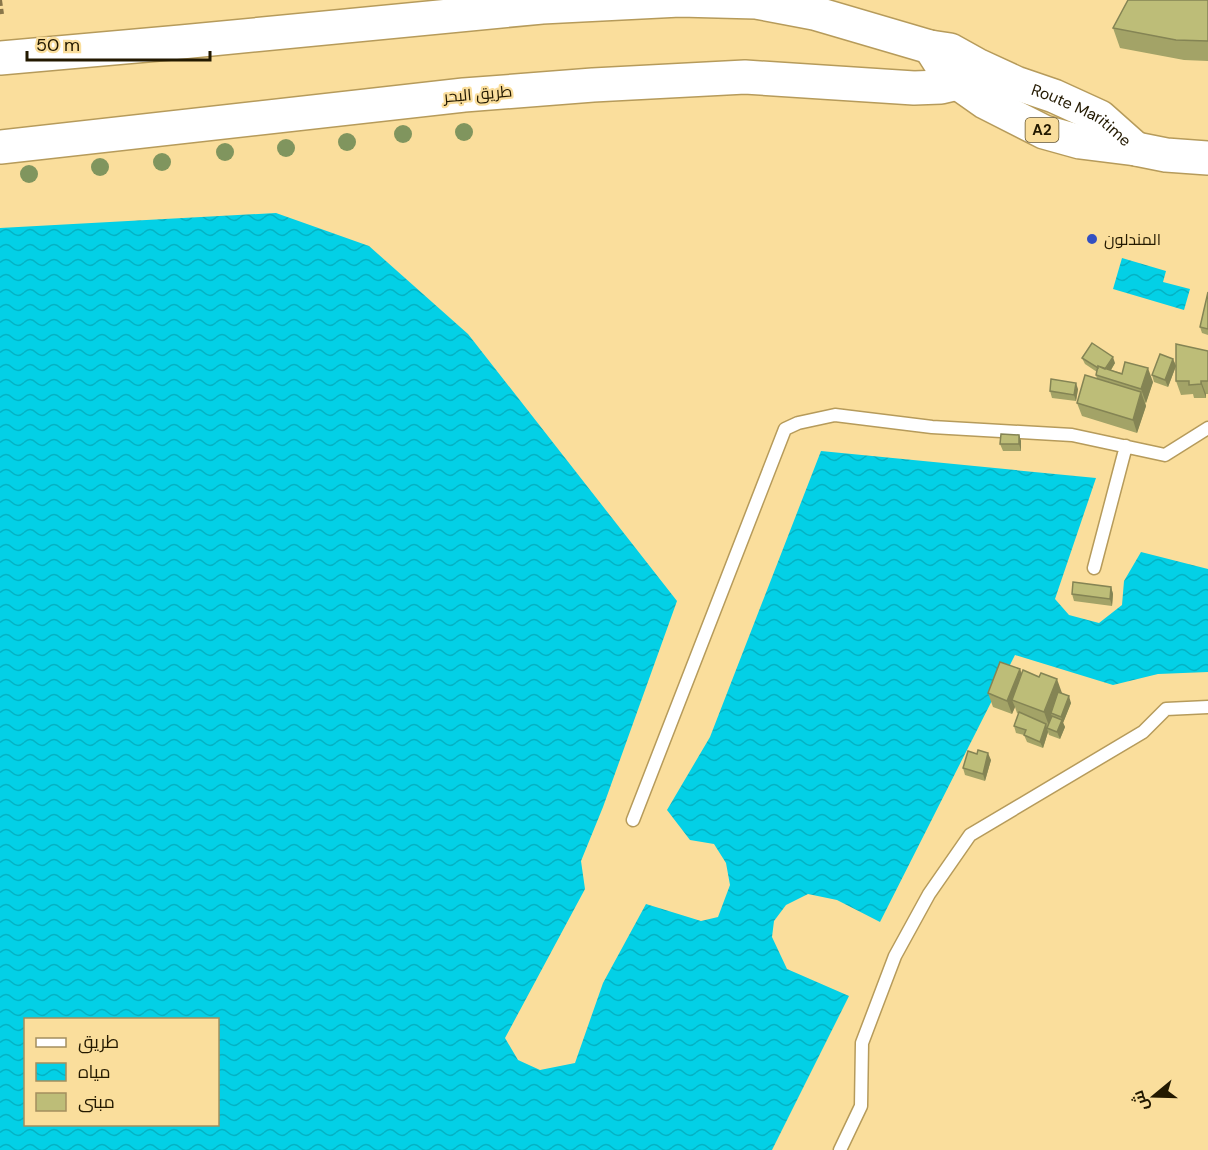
<svg xmlns="http://www.w3.org/2000/svg" width="1208" height="1150" font-family="'DM Sans',Cairo,sans-serif">
<defs>
<pattern id="water-waves" width="16" height="10" patternUnits="userSpaceOnUse" patternTransform="scale(1.5)"><rect width="16" height="10" fill="#03d0e6"/><path d="M0 5q4-4 8 0t8 0" fill="none" stroke="#04b2c4"/></pattern>
</defs>
<rect width="100%" height="100%" fill="#fade9c"/>
<path fill="url(#water-waves)" fill-rule="evenodd" d="M276 213 369 246 468 334 677 601 603 807 581 861 585 889 505 1038 518 1060 540 1070 575 1063 603 983 646 904 701 921 718 917 730 885 726 863 714 844 690 840 667 810 710 737 821 451 1096 478 1055 599 1069 615 1099 623 1122 605 1124 581 1141 552 1208 569V672L1158 674 1113 685 1015 655 880 922 837 900 808 894 786 905 774 921 772 937 787 969 849 996 772 1150H0V228ZM26 1020H218V1124H26Z
M1122 258 1166 271 1163 282 1190 289 1184 310 1113 289Z"/>
<g fill="none" stroke-linecap="round" stroke-linejoin="round">
<g stroke="#b69b5b" stroke-width="15">
<path id="lane" d="M1094 568 1126 446
M633 820 785 429 798 423 835 415 932 427 1072 435 1165 455 1208 428
M840 1150 861 1106 862 1043 895 956 929 894 970 835 1143 732 1166 709 1208 707"/>
</g>
<g stroke="#b69b5b" stroke-width="36">
<path id="secondary" d="M0 147 464 95 593 85 745 77 914 88 941 87 958 83 977 66"/>
</g>
<g stroke="#b69b5b" stroke-width="36">
<g id="highway">
<path d="M930 47 942 66 958 83 985 102 1044 132 1080 142 1136 149 1166 155 1208 158"/>
<path id="s1" d="M0 58 181 42 542 7 680 0 756 2 814 13 930 47 950 50 977 65 1016 83 1054 96 1100 117 1136 149"/>
</g>
</g>
<path stroke="#89764a" stroke-width="4" stroke-dasharray="6 3" stroke-linecap="butt" d="M0 0 2 14"/>
<use href="#lane" stroke="#fff" stroke-width="12"/>
<use href="#secondary" stroke="#fff" stroke-width="33"/>
<use href="#highway" stroke="#fff" stroke-width="33"/>
</g>
<g fill="#80955e">
<circle cx="464" cy="132" r="9"/>
<circle cx="403" cy="134" r="9"/>
<circle cx="347" cy="142" r="9"/>
<circle cx="286" cy="148" r="9"/>
<circle cx="225" cy="152" r="9"/>
<circle cx="162" cy="162" r="9"/>
<circle cx="100" cy="167" r="9"/>
<circle cx="29" cy="174" r="9"/>
</g>
<path fill="#a3a367" d="M1208 0V61L1184 60 1120 48 1113 28Z
M1208 292V335L1202 333 1200 327Z
M1208 351V394H1206V398H1194L1193 394 1181 395 1176 381Z
M1082 358 1115 363 1111 370 1153 382 1146 403 1145 402 1146 406 1137 433 1082 416 1077 403 1097 379 1096 375 1097 372 1085 364Z
M1173 359 1176 366 1168 387 1154 382 1152 375Z
M1078 389 1076 401 1052 398 1050 391Z
M1019 435 1021 441V451H1003L1000 444Z
M1111 587 1113 594 1112 606 1074 601 1072 594Z
M1020 669 1022 674 1062 693 1071 703 1063 723 1065 727 1060 739 1049 735 1048 732 1043 748 1027 742 1024 735 1016 733 1014 726 1019 714 1017 713 1015 707 1012 714 993 707 988 693Z
M977 754 991 760 985 781 965 775 963 768Z"/>
<path fill="#848454" d="M1113 357 1115 363 1106 378 1104 372Z
M1173 359 1176 366 1168 387 1165 380Z
M1148 368 1153 382 1146 403 1141 389Z
M1201 381 1206 394V398L1201 384Z
M1076 383 1078 389 1076 401 1074 395Z
M1141 392 1146 406 1137 433 1133 420Z
M1019 435 1021 441V451L1019 444Z
M1111 587 1113 594 1112 606 1110 599Z
M1020 669 1024 682 1012 700 1015 707 1012 714 1007 701Z
M1057 679 1062 693 1054 714 1051 713 1052 717 1049 726 1044 712Z
M1069 696 1071 703 1063 723 1061 717Z
M1062 720 1065 727 1060 739 1057 732Z
M1046 724 1048 732 1043 748 1040 742Z
M988 753 991 760 985 781 983 774Z"/>
<path fill="#bdbd78" stroke="#848454" stroke-width="1.5" d="M1128 0H1208V41L1176 40 1113 28Z
M1208 292V329L1200 327Z
M1092 343 1113 357 1105 369 1098 366V368L1082 358Z
M1176 344 1208 351V381H1201V384L1189 385V381H1176Z
M1160 354 1173 359 1165 380 1152 375Z
M1125 362 1148 368 1141 389 1096 375 1098 366 1122 374Z
M1085 375 1141 392 1133 420 1077 403Z
M1051 379 1076 383 1074 395 1050 391Z
M1001 434 1019 435V444H1000Z
M1073 582 1111 587 1110 599 1072 594Z
M1000 662 1020 669 1007 701 988 693Z
M1023 670 1039 677 1041 673 1057 679 1044 712 1012 700Z
M1058 692 1069 696 1061 717 1051 713Z
M1019 712 1046 724 1040 742 1024 735 1026 730 1014 726Z
M1052 716 1062 720 1057 732 1047 728Z
M978 750 988 753 983 774 963 768 968 751 977 754Z"/>
<circle fill="#3350c1" stroke="#fade9c" stroke-width="2" cx="1092" cy="239" r="6"/>
<g text-anchor="middle" dominant-baseline="central" stroke-width="4.5" stroke-linejoin="round" paint-order="stroke">
<rect fill="#fade9c" stroke="#64542f" stroke-width="1.5" x="1025.5" y="118" width="33" height="24" rx="4.5"/>
<g font-size="15" font-weight="bold" fill="#231900">
<text x="1042" y="130">A2</text>
</g>
<g font-size="16" fill="#231900" stroke="#fade9c">
<text transform="translate(478 94) rotate(-5)">طريق البحر</text>
<text stroke="none"><textPath href="#s1" startOffset="1106">Route Maritime</textPath></text>
</g>
<g font-size="16" fill="#231900" stroke="#fade9c" text-anchor="start">
<text x="1104" y="239">المندلون</text>
</g>
</g>
<rect x="24" y="1018" width="195" height="108" fill="#fade9c" stroke="#a48f5e" stroke-width="1.5"/>
<rect x="36" y="1038" width="30" height="9" fill="#ffffff" stroke="#a48f5e" stroke-width="1.5"/>
<text x="78" y="1048" font-size="18" fill="#231900">طريق</text>
<rect x="36" y="1063" width="30" height="18" fill="url(#water-waves)" stroke="#a48f5e" stroke-width="1.5"/>
<text x="78" y="1078" font-size="18" fill="#231900">مياه</text>
<rect x="36" y="1093" width="30" height="18" fill="#bdbd78" stroke="#a48f5e" stroke-width="1.5"/>
<text x="78" y="1108" font-size="18" fill="#231900">مبنى</text>
<g transform="translate(1154 1096) rotate(251)" stroke="#fade9c" stroke-width="4.5" paint-order="stroke">
<path d="M0-4.5L10 22L0 15L-10 22Z" fill="#231900"/>
<text y="-9" font-size="16" font-weight="bold" text-anchor="middle" fill="#231900">ش</text>
</g>
<path d="M27 51v9h183v-9" fill="none" stroke="#231900" stroke-width="3"/>
<text x="36" y="51" font-size="18" fill="#231900" stroke="#fade9c" stroke-width="4.5" paint-order="stroke">50 m</text>
</svg>
